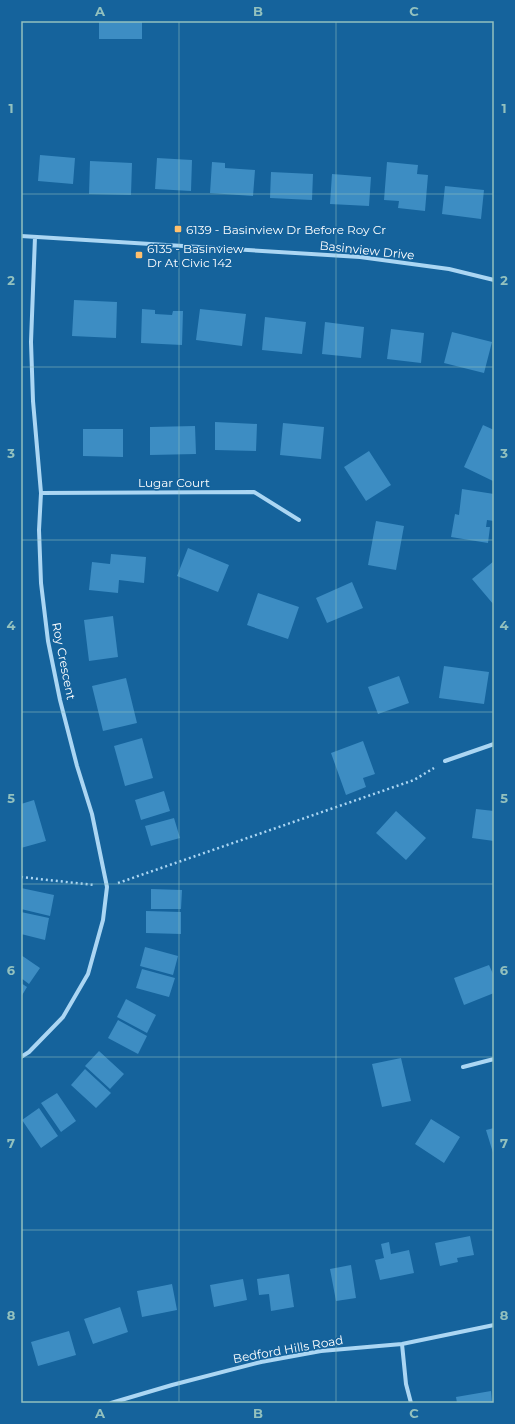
<svg xmlns="http://www.w3.org/2000/svg" width="515" height="1424" font-family="Montserrat,sans-serif">
<rect width="100%" height="100%" fill="#15639c"/>
<path fill="#3d8dc3" d="M99 21H142V39H99Z
M40 155 75 158 73 184 38 181Z
M157 158 192 160 191 191 155 189Z
M90 161 132 163 131 195 89 194Z
M212 162 225 163V168L255 170 253 196 210 193Z
M387 162 418 165 417 174 428 175 425 211 398 208 399 201 384 200Z
M271 172 313 174 312 200 270 198Z
M332 174 371 177 369 206 330 204Z
M445 186 484 190 481 219 442 214Z
M74 300 117 302 116 338 72 336Z
M142 309 155 310V314L172 315 173 311H183L182 345 141 343Z
M200 309 246 314 242 346 196 340Z
M265 317 306 322 302 354 262 350Z
M325 322 364 327 361 358 322 354Z
M391 329 424 333 421 363 387 359Z
M452 332 492 342 484 373 444 363Z
M215 422 257 424 256 451 215 450Z
M283 423 324 427 321 459 280 455Z
M483 425 494 430 493 481 464 467Z
M195 426 196 454 150 455V427Z
M83 429H123V457L83 456Z
M369 451 391 485 366 501 344 467Z
M462 489 494 494V521L487 520 486 527H490L488 543 451 537 455 514 459 515Z
M376 521 404 526 396 570 368 565Z
M188 548 229 565 218 592 177 576Z
M111 554 146 557 144 583 119 580 118 593 89 590 92 562 110 564Z
M494 561V605L472 579Z
M352 582 363 608 327 623 316 598Z
M258 593 299 607 288 639 247 625Z
M113 616 118 657 89 661 84 620Z
M444 666 489 672 484 704 439 698Z
M399 676 409 703 378 714 368 687Z
M126 678 137 723 103 731 92 686Z
M142 738 153 778 125 786 114 746Z
M363 741 375 774 363 778 366 787 346 795 331 753Z
M164 791 170 811 141 820 135 800Z
M34 800 46 841 21 848V804Z
M476 809 494 811V841L472 838Z
M396 811 426 838 406 860 376 833Z
M174 818 180 838 151 846 145 826Z
M21 888 54 895 50 916 21 909Z
M151 889 182 890 181 909H151Z
M146 911 181 912V934L146 933Z
M21 912 49 918 45 940 21 934Z
M145 947 178 956 173 975 140 966Z
M21 955 40 968 29 984 21 978Z
M489 965 494 976V993L464 1005 454 978Z
M142 969 175 978 169 997 136 988Z
M21 983 27 987 21 997Z
M126 999 156 1015 147 1033 117 1017Z
M118 1020 147 1036 138 1054 108 1038Z
M99 1051 124 1074 110 1089 85 1066Z
M401 1058 411 1101 382 1107 372 1064Z
M85 1069 111 1093 96 1108 71 1085Z
M57 1093 76 1121 61 1132 41 1103Z
M39 1108 58 1136 41 1148 22 1120Z
M431 1119 460 1137 444 1163 415 1144Z
M494 1128V1156L486 1130Z
M470 1236 474 1255 457 1258 458 1262 440 1266 435 1243Z
M389 1242 391 1254 409 1250 414 1273 380 1280 375 1260 384 1258 381 1244Z
M351 1265 356 1298 336 1301 330 1269Z
M289 1274 294 1307 271 1311 269 1294 259 1295 257 1279Z
M243 1279 247 1300 214 1307 210 1285Z
M172 1284 177 1310 142 1317 137 1291Z
M120 1307 128 1332 93 1344 84 1319Z
M69 1331 76 1355 38 1366 31 1342Z
M491 1391 492 1403H457L456 1397Z"/>
<g fill="none" stroke-linecap="round" stroke-linejoin="round">
<path stroke="#abd6f3" stroke-width="2.5" stroke-dasharray="2 3" stroke-linecap="butt" d="M21 877 94 885
M118 883 414 780 434 768"/>
<path stroke="#abd6f3" stroke-width="4" d="M21 236 360 257 449 269 494 280
M41 493 254 492 299 520
M445 761 494 744
M21 1057 29 1052 63 1017 88 974 103 920 107 887 92 814 77 766 60 700 48 641 41 583 39 530 41 493 33 401 31 342 35 237
M463 1067 494 1059
M402 1344 406 1384 411 1403
M111 1403 172 1385 261 1362 321 1351 402 1344 494 1325"/>
</g>
<path fill="none" stroke="#93c1be" stroke-width="1" stroke-opacity="0.55" d="M179 21V1403M336 21V1403M21 194H494M21 367H494M21 540H494M21 712H494M21 884H494M21 1057H494M21 1230H494"/>
<g fill="#ffc06d" stroke="#15639c" stroke-width="1.5">
<rect x="174" y="225" width="8" height="8" rx="2"/>
<rect x="135" y="251" width="8" height="8" rx="2"/>
</g>
<g text-anchor="middle" dominant-baseline="central" stroke-width="3" stroke-linejoin="round" paint-order="stroke">
<g font-size="12" fill="#fff" stroke="#15639c" text-anchor="start">
<text x="186" y="229">6139 - Basinview Dr Before Roy Cr</text>
<text x="147" y="248">6135 - Basinview<tspan x="147" dy="14">Dr At Civic 142</tspan></text>
</g>
<g font-size="12" fill="#fff" stroke="#15639c">
<text transform="translate(367 250) rotate(6)">Basinview Drive</text>
<text x="174" y="482">Lugar Court</text>
<text transform="translate(64 661) rotate(79)">Roy Crescent</text>
<text transform="translate(288 1349) rotate(-10)">Bedford Hills Road</text>
</g>
</g>
<rect width="515" height="1424" fill="none" stroke="#15639c" stroke-width="44"/>
<rect x="22" y="22" width="471" height="1380" fill="none" stroke="#93c1be" stroke-width="1.5"/>
<g font-size="13" text-anchor="middle" font-weight="bold" fill="#93c1be">
<text x="100" y="16">A</text>
<text x="258" y="16">B</text>
<text x="414" y="16">C</text>
<text x="11" y="113">1</text>
<text x="504" y="113">1</text>
<text x="11" y="285">2</text>
<text x="504" y="285">2</text>
<text x="11" y="458">3</text>
<text x="504" y="458">3</text>
<text x="11" y="630">4</text>
<text x="504" y="630">4</text>
<text x="11" y="803">5</text>
<text x="504" y="803">5</text>
<text x="11" y="975">6</text>
<text x="504" y="975">6</text>
<text x="11" y="1148">7</text>
<text x="504" y="1148">7</text>
<text x="11" y="1320">8</text>
<text x="504" y="1320">8</text>
<text x="100" y="1418">A</text>
<text x="258" y="1418">B</text>
<text x="414" y="1418">C</text>
</g>
</svg>
